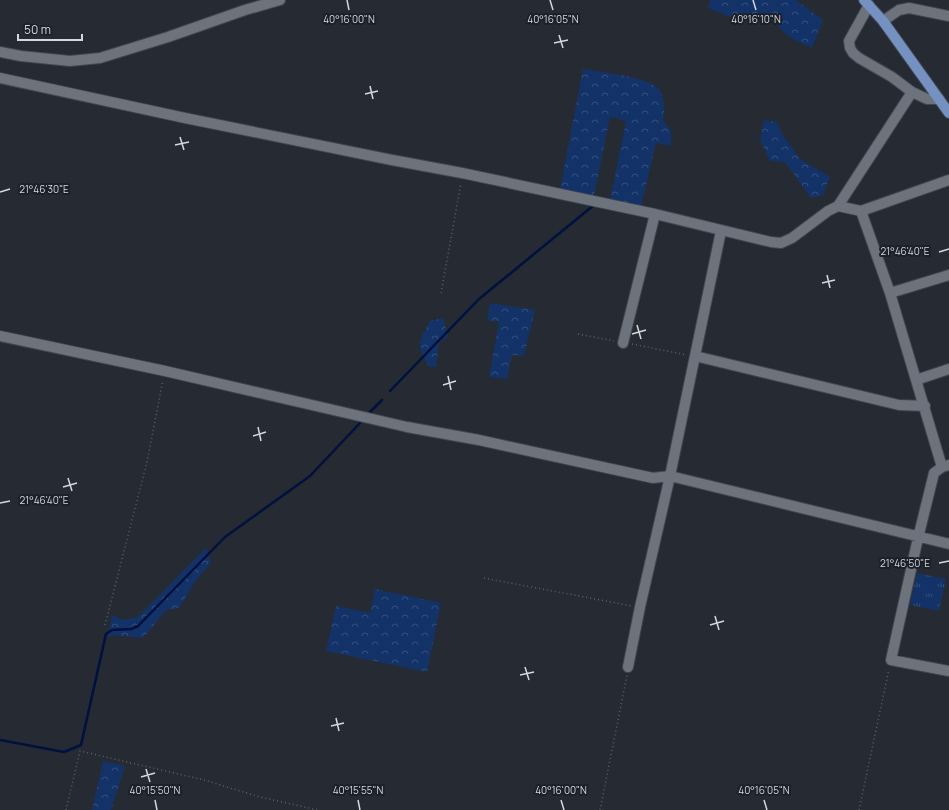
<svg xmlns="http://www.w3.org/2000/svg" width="949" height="810" font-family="Manrope,sans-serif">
<defs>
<pattern id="forest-crowns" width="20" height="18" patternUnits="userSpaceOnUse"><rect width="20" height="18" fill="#133267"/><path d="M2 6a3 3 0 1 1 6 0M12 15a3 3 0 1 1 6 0" fill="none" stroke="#344f7c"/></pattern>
<pattern id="park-tufts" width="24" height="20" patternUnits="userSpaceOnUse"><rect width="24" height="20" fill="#133267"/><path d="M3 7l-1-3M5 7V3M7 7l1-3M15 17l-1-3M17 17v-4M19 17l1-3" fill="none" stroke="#344f7c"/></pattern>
</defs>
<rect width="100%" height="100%" fill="#252a33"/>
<path fill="url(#forest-crowns)" d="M710 0H796L823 20 812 48 789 37 765 13 736 19 708 8Z
M583 69C600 72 648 77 658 88 665 95 665 112 663 121L671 130V146L656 143 641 206 610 200 626 121 610 117 594 196 560 189Z
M764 120 777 122 783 135 800 159 830 177 823 195 811 198 785 162 770 161 760 140Z
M490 303 535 310 524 356 512 355 507 379 489 377 499 322 487 320Z
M443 318 448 336 439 343 436 367H429C416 343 417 345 430 321Z
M206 548 211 562 194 583 179 608 166 610 143 638 113 635 108 638 112 615 123 620 138 617Z
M375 589 441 603 427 672 326 651 336 606 370 613Z
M103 761 125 766 111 810H92Z"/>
<path fill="url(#park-tufts)" d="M917 573 946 579 939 611 910 605Z"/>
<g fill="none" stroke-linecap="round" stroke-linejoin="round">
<path stroke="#00113f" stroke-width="2.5" d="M390 391 479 299 594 205
M369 413 382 400
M0 740 64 752 81 745 106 634 112 630 131 629 138 626 225 537 310 476 360 423"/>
<g stroke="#42464e" stroke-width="12">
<path id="minor" d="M869 5 849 41 850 48 853 53 859 58 892 77 912 92 927 99H939
M883 21 899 10 909 8 949 16
M0 52 21 56 70 61 100 58 168 37 245 10 280 0
M0 78 185 118 392 160 462 173 655 214 771 242 781 243 792 238 828 211 838 206 861 211 949 180
M838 206 912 92
M861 211 890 293 942 467
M890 293 949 275
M0 336 165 371 407 427 479 440 653 478 670 476 949 544
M623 343 655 214
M695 356 899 405 925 406
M916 380 949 369
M949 465 942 467 934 473 918 538 891 660 949 671
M628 667 640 607 670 476 721 231"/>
</g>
<g stroke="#42464e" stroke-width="12">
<path id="major" d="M864 0 883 21 949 113"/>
</g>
<path stroke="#5e626a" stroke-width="1.5" stroke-dasharray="1 3" stroke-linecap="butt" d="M441 293 461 183
M578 334 614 341
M632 344 687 355
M484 578 632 606
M105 625 147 462 163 380
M66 810 80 751 204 780 260 797 318 810
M600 810 627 675
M859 810 889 669"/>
<use href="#minor" stroke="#6c737d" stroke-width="10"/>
<use href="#major" stroke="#7491c1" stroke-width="10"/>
</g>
<path fill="none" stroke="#d5d8de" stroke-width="1.5" d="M347 0 349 10M550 0 553 10M753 0 756 10M559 35 563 48M554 43 568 40M370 86 373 99M365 94 378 91M180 137 184 150M175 145 189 142M0 192 10 189M939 252 949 249M827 275 830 288M822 283 835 280M637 325 641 339M632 334 646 330M448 376 451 390M443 385 456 381M258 427 261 441M253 436 266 432M68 478 72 491M63 487 77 483M0 503 10 501M939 563 949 561M715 616 719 630M710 625 724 621M525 667 529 680M520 675 534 672M336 718 339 731M331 726 344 723M146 769 150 782M141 777 155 773M155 800 157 810M358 800 360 810M561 800 564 810M764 800 767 810"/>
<g font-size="10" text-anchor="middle" fill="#d5d8de" stroke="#1b2029" stroke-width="4" stroke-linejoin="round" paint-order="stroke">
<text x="349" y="23">40°16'00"N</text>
<text x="553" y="23">40°16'05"N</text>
<text x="756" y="23">40°16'10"N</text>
<text x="44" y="193">21°46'30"E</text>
<text x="905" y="255">21°46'40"E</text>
<text x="44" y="504">21°46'40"E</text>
<text x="905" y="567">21°46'50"E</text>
<text x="155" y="794">40°15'50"N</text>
<text x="358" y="794">40°15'55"N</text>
<text x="561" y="794">40°16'00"N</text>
<text x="764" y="794">40°16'05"N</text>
</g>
<path d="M18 34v6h64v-6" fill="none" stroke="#d5d8de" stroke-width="2"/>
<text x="24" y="34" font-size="12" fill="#d5d8de" stroke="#1b2029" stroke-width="3" paint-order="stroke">50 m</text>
</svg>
